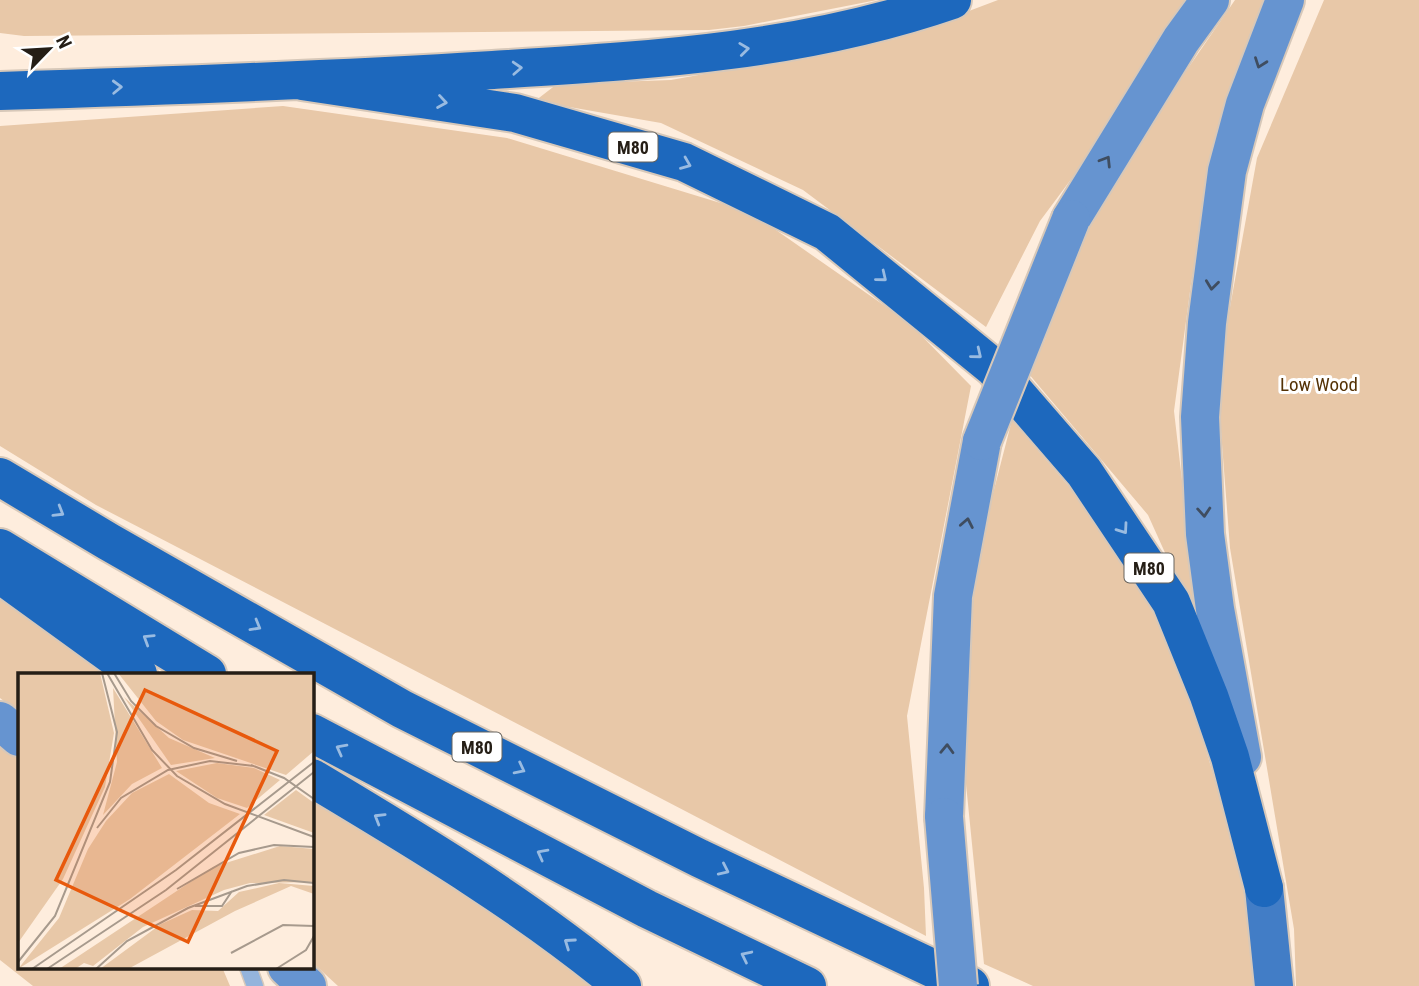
<svg xmlns="http://www.w3.org/2000/svg" width="1419" height="986" font-family="'Roboto Condensed',sans-serif">
<rect width="100%" height="100%" fill="#feeddd"/>
<path fill="#e8c8a8" d="M0 0H877L744 26 709 30 24 36 0 33Z
M998 0H1194L1113 123 1040 221 986 327 803 190 661 123 535 101 557 84 671 80 895 39Z
M1235 0H1275L1221 126 1191 284 1174 411 1199 628 1148 515 1028 373 1045 340 1073 252 1144 132Z
M1324 0H1419V986H1296L1294 929 1230 548 1217 379 1257 158Z
M283 106 507 138 750 212 908 322 971 386 907 716 924 888 926 936 96 505 0 446V126Z
M1012 420 1101 524 1175 650 1249 890 1254 986H1033L984 964 963 754 973 571Z
M0 590 127 674H19V713L0 698Z
M0 744 19 758V967H222L230 986H33L0 960Z
M312 793 523 922 599 986H338L312 962Z"/>
<g fill="none" stroke-linecap="round" stroke-linejoin="round">
<g stroke="#d7c8b9" stroke-width="19">
<path id="lane" d="M248 967 255 986"/>
</g>
<g stroke="#d7c8b9" stroke-width="42">
<path id="secondary" d="M1071 219 1181 40 1210 0
M0 721 19 737
M1242 757 1215 609 1205 534 1200 417 1207 323 1227 171 1245 104 1285 0
M944 817 953 596 982 441
M287 967 307 986"/>
</g>
<g stroke="#d7c8b9" stroke-width="42">
<path id="primary" d="M1264 888 1274 986"/>
</g>
<g stroke="#d7c8b9" stroke-width="42">
<path id="highway" d="M302 81 515 113 684 162 827 232 994 368 1084 472 1171 602 1209 696 1230 757 1264 888
M0 91C164 86 329 80 493 70 651 60 801 52 952 0
M0 477 109 542 402 709 699 858 970 986
M0 548 207 674
M0 574 138 674
M312 733 647 909 807 986
M312 778C419 842 526 906 622 986"/>
</g>
<use href="#lane" stroke="#94b4dc" stroke-width="16"/>
<use href="#secondary" stroke="#6694d0" stroke-width="38"/>
<use href="#primary" stroke="#427dc6" stroke-width="38"/>
<use href="#highway" stroke="#1d68bd" stroke-width="38"/>
<g stroke="#d7c8b9" stroke-width="42" stroke-linecap="butt">
<path id="secondary-bridge" d="M982 441 1071 219
M944 817 958 986"/>
</g>
<use href="#secondary-bridge" stroke="#6694d0" stroke-width="38"/>
</g>
<defs><path id="oneway-chevron" d="M-2-3.5L2.5 0L-2 3.5" fill="none" stroke-width="1.6" stroke-linecap="round" stroke-linejoin="round" transform="scale(1.75)"/></defs>
<g stroke="#99bbe1">
<use href="#oneway-chevron" transform="translate(744 49) rotate(-7)"/>
<use href="#oneway-chevron" transform="translate(517 68) rotate(-3)"/>
<use href="#oneway-chevron" transform="translate(117 87) rotate(-2)"/>
<use href="#oneway-chevron" transform="translate(442 102) rotate(9)"/>
<use href="#oneway-chevron" transform="translate(686 164) rotate(22)"/>
<use href="#oneway-chevron" transform="translate(882 277) rotate(39)"/>
<use href="#oneway-chevron" transform="translate(977 354) rotate(39)"/>
<use href="#oneway-chevron" transform="translate(59 512) rotate(31)"/>
<use href="#oneway-chevron" transform="translate(1123 529) rotate(55)"/>
<use href="#oneway-chevron" transform="translate(256 626) rotate(30)"/>
<use href="#oneway-chevron" transform="translate(148 639) rotate(-148)"/>
<use href="#oneway-chevron" transform="translate(341 749) rotate(-152)"/>
<use href="#oneway-chevron" transform="translate(520 769) rotate(27)"/>
<use href="#oneway-chevron" transform="translate(379 818) rotate(-149)"/>
<use href="#oneway-chevron" transform="translate(542 854) rotate(-152)"/>
<use href="#oneway-chevron" transform="translate(724 870) rotate(25)"/>
<use href="#oneway-chevron" transform="translate(569 943) rotate(-145)"/>
<use href="#oneway-chevron" transform="translate(746 956) rotate(-154)"/>
</g>
<g stroke="#3f4d60">
<use href="#oneway-chevron" transform="translate(1260 63) rotate(110)"/>
<use href="#oneway-chevron" transform="translate(1106 161) rotate(-58)"/>
<use href="#oneway-chevron" transform="translate(1212 285) rotate(97)"/>
<use href="#oneway-chevron" transform="translate(1204 512) rotate(86)"/>
<use href="#oneway-chevron" transform="translate(967 523) rotate(-79)"/>
<use href="#oneway-chevron" transform="translate(947 749) rotate(-88)"/>
</g>
<g text-anchor="middle" dominant-baseline="central" stroke-width="6" stroke-linejoin="round" paint-order="stroke">
<g fill="#fff" stroke="#66625c" stroke-width="2">
<rect x="608.5" y="132.5" width="49" height="29" rx="5"/>
<rect x="1124.5" y="553.5" width="49" height="29" rx="5"/>
<rect x="452.5" y="732.5" width="49" height="29" rx="5"/>
</g>
<g font-size="18" font-weight="bold" fill="#251e16">
<text x="633" y="147">M80</text>
<text x="1149" y="568">M80</text>
<text x="477" y="747">M80</text>
</g>
<g font-size="19" fill="#543206" stroke="#fff">
<text x="1319" y="384">Low Wood</text>
</g>
</g>
<g transform="translate(18 673)">
<rect width="296" height="296" fill="#feeddd"/>
<path d="M0 0H82L96 60 87 114 45 206 0 270ZM100 0H296V78L268 102 165 67 138 48ZM95 15 144 95 114 111 85 142 99 89ZM106 24 151 65 197 85 153 92ZM199 90 236 95 262 107 229 135 199 125 158 98ZM151 101 191 130 222 141 112 226 0 296 41 245 70 176 88 148 114 120ZM278 117 296 130V160L246 142ZM262 173 296 176V209L232 210 206 217 125 254 75 293 66 290 57 296H41L195 194ZM261 210 296 213V221L273 213 217 238 110 296H82L143 251 174 237 200 238 221 219Z" fill="#e8c8a8"/>
<path fill="none" stroke="#a79a8d" stroke-width="2" d="M89 0 134 77 159 103 207 131 296 164M96 0 113 28 138 53 176 75 219 88M233 92 266 105 296 126M79 155 103 125 150 97 192 88 236 93M159 216 221 180 256 172 296 174M177 233H204L214 218M213 280 265 252 296 253M0 289 37 243 92 109 99 59 84 0M14 296 158 197 296 89M29 296 148 217 296 99M78 296 109 268 170 235 229 213 266 207 296 210M258 296 288 277 296 263"/>
<path fill="#e8590c" fill-opacity="0.15" stroke="#e8590c" stroke-width="3.5" d="M127 17 259 78 170 269 38 207Z"/>
<rect width="296" height="296" fill="none" stroke="#251e16" stroke-width="3.5"/>
</g>
<g transform="translate(49 49) rotate(65)" stroke="#ffffff" stroke-width="5" paint-order="stroke">
<path d="M0-5L12 26L0 18L-12 26Z" fill="#251e16"/>
<text y="-10" font-size="19" font-weight="bold" text-anchor="middle" fill="#251e16">N</text>
</g>
</svg>
